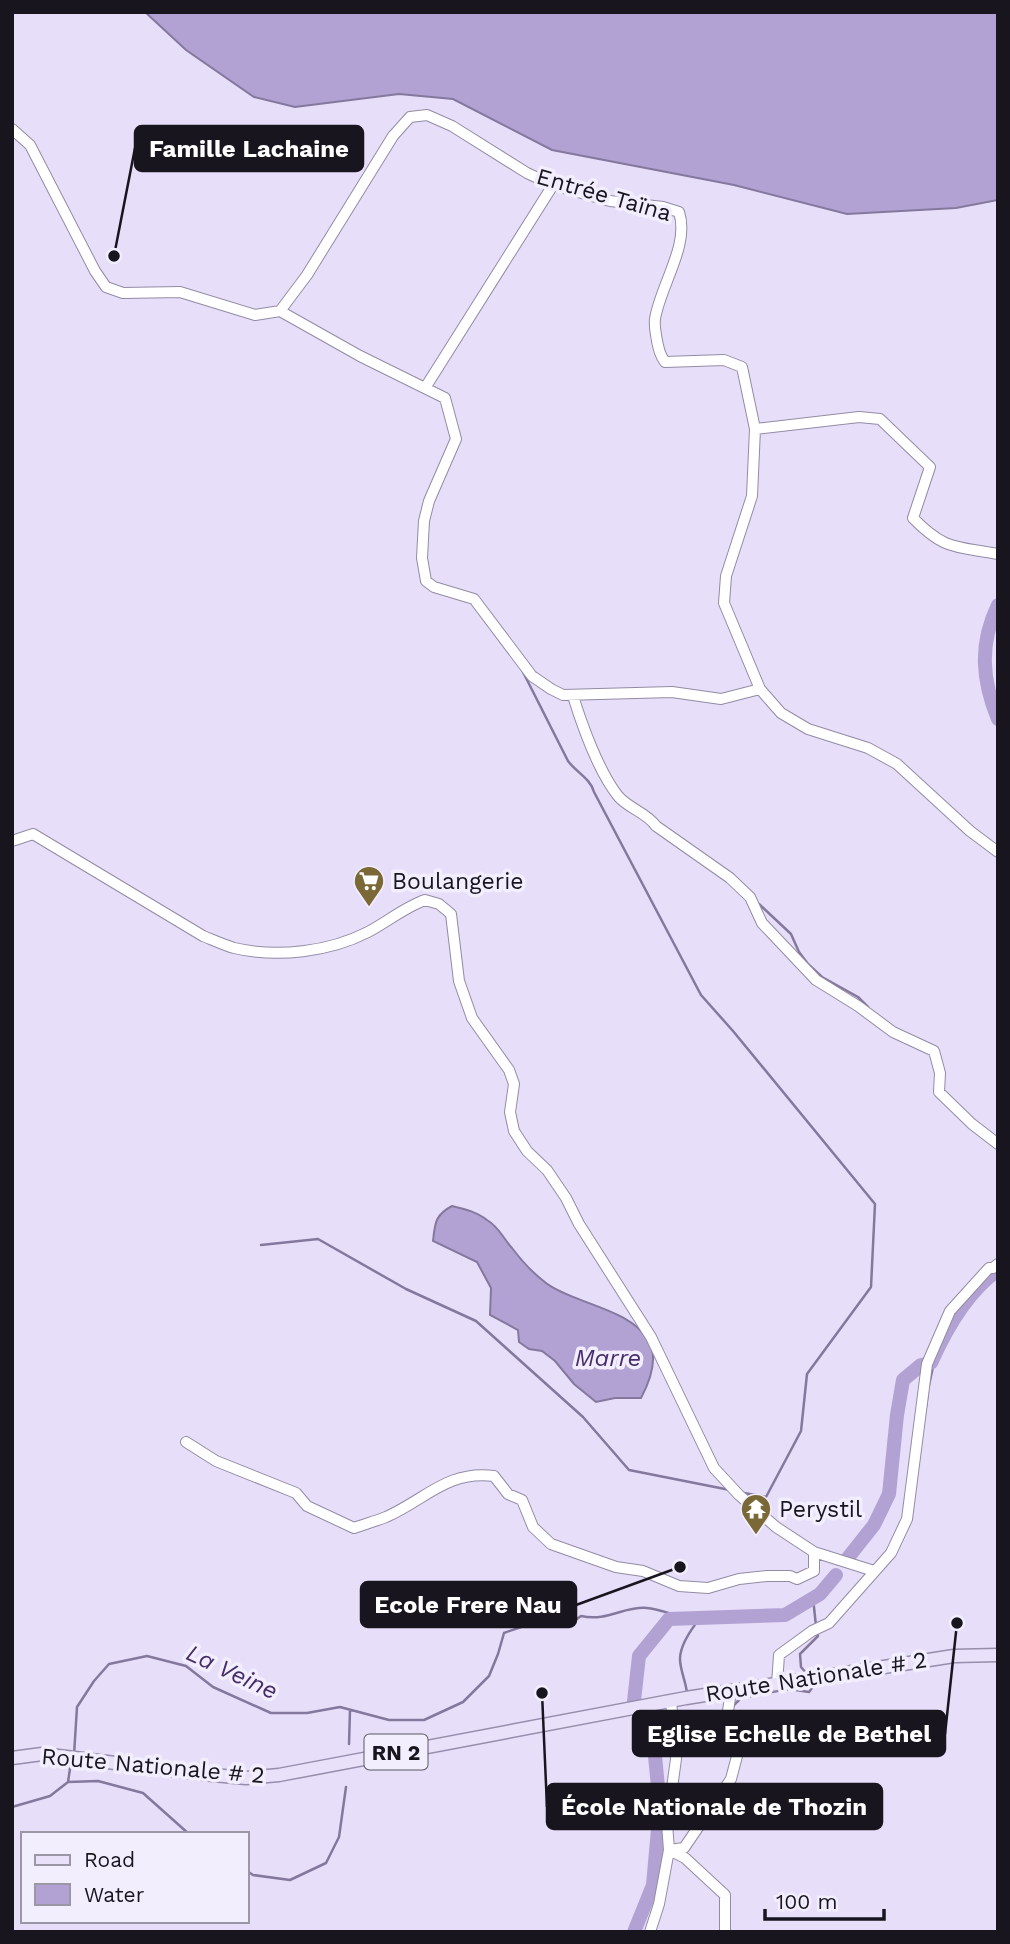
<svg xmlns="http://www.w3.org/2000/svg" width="1010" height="1944" font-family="'Work Sans',sans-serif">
<rect width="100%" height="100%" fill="#e7dffa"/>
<path fill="#b2a2d3" stroke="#84789d" stroke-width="2" d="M145 12H998V200L956 208 847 214 734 185 552 150 453 99 399 94 295 107 254 97 186 50Z
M452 1206C465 1209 477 1212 487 1220 499 1227 503 1238 512 1248 521 1260 534 1274 546 1283 574 1304 630 1308 649 1341 658 1358 650 1381 641 1398H615L596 1402 574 1384 555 1361 542 1351 529 1349 519 1342 518 1330 490 1315 491 1288 477 1262 433 1241C435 1223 435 1215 452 1206Z"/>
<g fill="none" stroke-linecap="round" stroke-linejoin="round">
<path stroke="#84789d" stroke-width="2.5" d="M522 670 568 761C576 772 591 779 594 792L701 995 733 1031 875 1204 871 1287 807 1374 801 1431 766 1497 744 1493
M759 904 791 934 799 952 808 964 822 977 858 997 868 1007
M261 1245 318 1239 406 1289 476 1321 583 1417 629 1470 730 1490
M929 1385 935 1358
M925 1413 928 1392
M813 1598 816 1626
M807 1674 801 1667 800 1654 818 1636 817 1633
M687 1693C686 1682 680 1670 680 1659 680 1644 692 1628 701 1617
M349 1744 350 1710
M740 1746 741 1728 731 1708 740 1699 755 1695 789 1689 809 1692 812 1688V1683
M74 1755 77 1707 94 1681 109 1664 147 1656 186 1666 213 1687 271 1713H307L340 1707 389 1720H424L463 1702 489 1676 498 1654 504 1633C525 1625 551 1618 574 1621L581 1616C608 1622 623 1606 647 1608 659 1609 673 1615 685 1617
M68 1782 71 1762
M12 1807 50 1796 68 1782 98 1781 143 1793 189 1834
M247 1871 253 1875 290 1880 326 1863 339 1837 346 1787"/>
<path stroke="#b2a2d3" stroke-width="14" d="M998 605C979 644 982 680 998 719
M847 1559 874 1525 889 1494 897 1415 903 1380 921 1365 931 1363C946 1329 967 1292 998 1270
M634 1701 639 1656 669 1619 785 1615 820 1594 836 1575
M634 1932 653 1885 660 1807 655 1756 639 1718"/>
<g stroke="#938ba4" stroke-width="12">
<path id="minor" d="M12 129 30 145 95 271 106 287 123 293 180 292 255 315 280 311 307 275 393 136 410 117 427 115 452 126 527 173 553 185 610 201 663 207 679 212C690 245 660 286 655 319 654 326 656 334 657 341 659 350 660 355 665 362L724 360 742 367 755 429 752 496 726 576 724 603 760 689 781 713 808 729 868 748 897 764 970 831 998 852
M280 311 360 356 445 398 456 439 429 501 424 521 422 558 426 581 434 587 474 599 532 676 551 689 563 695 672 692 721 699 760 689
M425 388 553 185
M755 429 859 417 880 419 930 467 913 518C945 551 956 546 998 554
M573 696C582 725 599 772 618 796 629 809 646 812 656 826L730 878 750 897 762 923 816 980 858 1006 893 1032 934 1051 940 1073 939 1092 972 1124 998 1144
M12 841 33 834 203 936C213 940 224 945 234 948 278 958 329 952 368 932 387 922 405 907 425 900L439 904 451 914 459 981 472 1018 509 1070 514 1084 510 1112 514 1131 527 1151 547 1170 566 1198 579 1224 651 1337 714 1468 739 1495 776 1527 814 1552 874 1571
M186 1442 216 1461 296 1493 307 1506 354 1528C365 1524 376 1521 386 1517 425 1500 447 1470 494 1476L508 1494 522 1500 533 1527 551 1544 616 1567 643 1571 679 1586 708 1588 739 1579 767 1576H790L797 1579 814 1571V1552
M777 1684 779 1655 812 1631 829 1623 891 1553 907 1519 927 1364 950 1311 989 1268H993L998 1264
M650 1932 659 1904 669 1850 667 1824 676 1759 671 1701
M725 1932V1895L685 1858 669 1850 684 1848 731 1779 737 1756 734 1728 728 1711 731 1691"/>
</g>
<g stroke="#968cab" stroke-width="15">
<path id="major" d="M12 1758 42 1754 213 1775 246 1778 279 1775 686 1698 954 1656 998 1655"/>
</g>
<use href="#minor" stroke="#fff" stroke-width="10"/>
<use href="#major" stroke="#e9e0fa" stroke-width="12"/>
</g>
<defs>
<g id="supermarket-pin" transform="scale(1.575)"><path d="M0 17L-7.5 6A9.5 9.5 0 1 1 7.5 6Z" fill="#7a6836" stroke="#f3eefe"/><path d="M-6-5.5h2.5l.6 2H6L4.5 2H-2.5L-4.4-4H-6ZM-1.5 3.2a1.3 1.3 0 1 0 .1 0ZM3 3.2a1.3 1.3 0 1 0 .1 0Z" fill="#fff"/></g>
<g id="temple-pin" transform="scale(1.575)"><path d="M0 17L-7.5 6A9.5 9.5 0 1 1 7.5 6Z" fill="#7a6836" stroke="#f3eefe"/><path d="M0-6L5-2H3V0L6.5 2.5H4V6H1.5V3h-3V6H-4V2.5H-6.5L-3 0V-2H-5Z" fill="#fff"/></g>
</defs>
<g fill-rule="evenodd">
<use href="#supermarket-pin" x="369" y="881"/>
<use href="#temple-pin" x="756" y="1509"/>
</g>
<g text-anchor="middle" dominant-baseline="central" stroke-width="7" stroke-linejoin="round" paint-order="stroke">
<rect fill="#f3eefe" stroke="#5a5661" stroke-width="2" x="364.5" y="1734.5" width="63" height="35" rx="5"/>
<g font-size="21" font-weight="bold" fill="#18151e">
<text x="396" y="1752">RN 2</text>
</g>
<g font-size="23" fill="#18151e" stroke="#f3eefe">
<text transform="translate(604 195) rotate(16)">Entrée Taïna</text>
<text transform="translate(816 1677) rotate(-9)">Route Nationale # 2</text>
<text transform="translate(153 1766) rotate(5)">Route Nationale # 2</text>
</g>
<g font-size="23" fill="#18151e" stroke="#f3eefe" text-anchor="start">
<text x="392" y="881">Boulangerie</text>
<text x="779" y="1509">Perystil</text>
</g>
<g font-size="24" font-style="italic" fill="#452d6a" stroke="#f3eefe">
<text x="608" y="1358">Marre</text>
<text transform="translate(232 1672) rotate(25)">La Veine</text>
</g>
</g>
<path fill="none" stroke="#18151e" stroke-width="2.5" d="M114 256L135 148M680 1567L576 1605M957 1623L945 1734M542 1693L547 1807"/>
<g fill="#18151e" stroke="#f3eefe" stroke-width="2.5">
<circle cx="114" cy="256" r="7"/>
<circle cx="680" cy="1567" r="7"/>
<circle cx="957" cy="1623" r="7"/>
<circle cx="542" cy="1693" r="7"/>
</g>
<g fill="#18151e" stroke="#18151e" stroke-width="2.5">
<rect x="135" y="126" width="228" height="45" rx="7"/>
<rect x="361" y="1582" width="215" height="45" rx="7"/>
<rect x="633" y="1711" width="312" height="45" rx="7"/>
<rect x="547" y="1784" width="335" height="45" rx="7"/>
</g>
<g font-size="24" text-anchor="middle" font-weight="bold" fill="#fff">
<text x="249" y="157">Famille Lachaine</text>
<text x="468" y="1613">Ecole Frere Nau</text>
<text x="789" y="1742">Eglise Echelle de Bethel</text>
<text x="714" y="1815">École Nationale de Thozin</text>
</g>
<rect width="1010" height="1944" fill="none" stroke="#18151e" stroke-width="28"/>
<rect x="21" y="1832" width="228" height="91" fill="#f3eefe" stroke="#9b97a4" stroke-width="2"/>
<rect x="35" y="1855" width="35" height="10" fill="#e9e0fa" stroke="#9b97a4" stroke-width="2"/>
<text x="84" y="1867" font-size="21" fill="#18151e">Road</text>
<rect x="35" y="1884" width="35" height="21" fill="#b2a2d3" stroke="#9b97a4" stroke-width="2"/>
<text x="84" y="1902" font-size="21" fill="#18151e">Water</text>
<path d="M765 1909v10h119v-10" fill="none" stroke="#18151e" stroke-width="3.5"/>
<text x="776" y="1909" font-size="21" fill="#18151e" stroke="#f3eefe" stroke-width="5" paint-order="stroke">100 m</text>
</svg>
